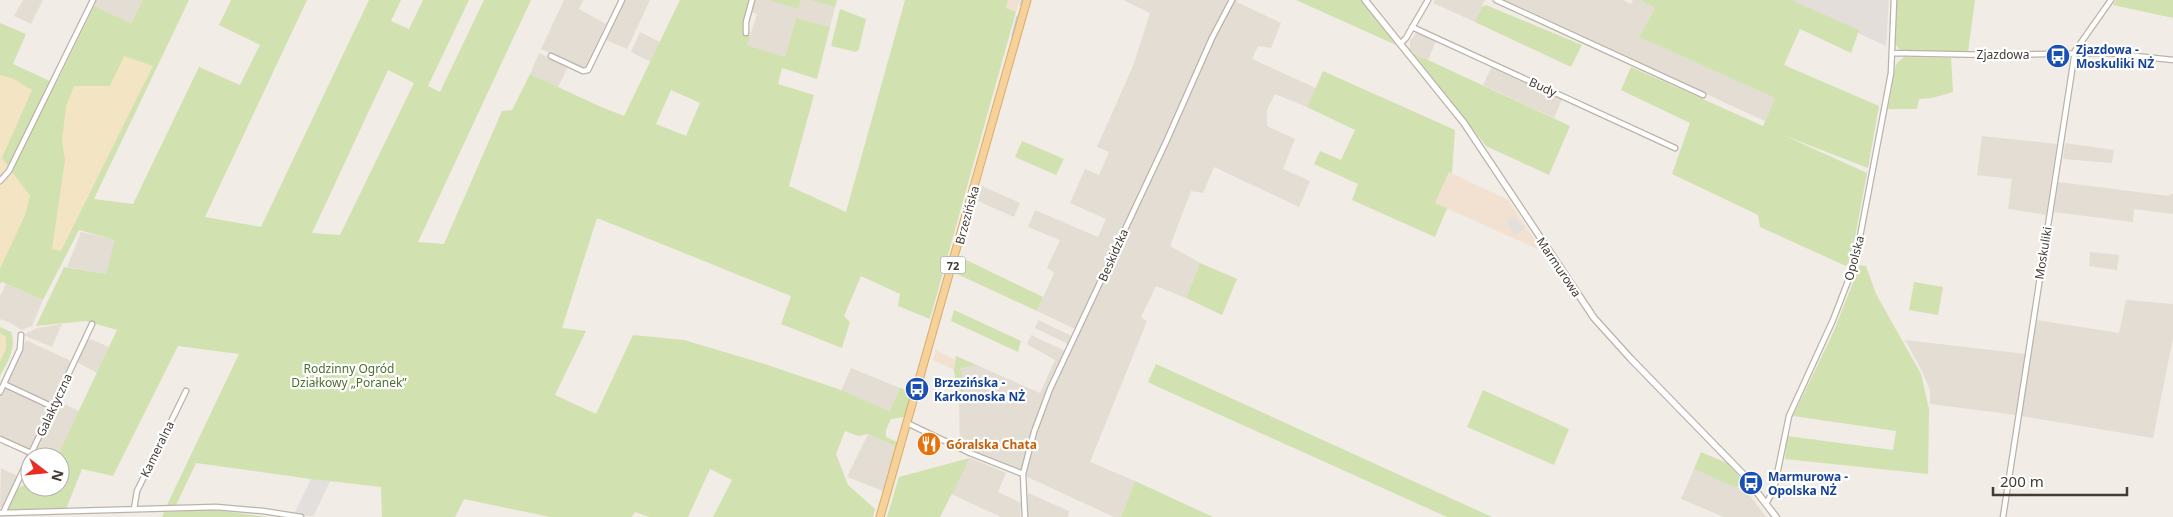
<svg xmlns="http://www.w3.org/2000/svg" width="2173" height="517" font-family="'Noto Sans',sans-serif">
<rect width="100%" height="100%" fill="#f1ece5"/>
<path fill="#e4ddd3" d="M23 0H43L31 24 14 16Z
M96 0H143L131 23 94 6Z
M564 0H583L579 9 606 24 587 66 582 68 541 49Z
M625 0H650L627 49 606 40Z
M754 0H809L835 7 830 27 796 18 785 57 747 45 757 14 751 12Z
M1123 0H1238L1237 2 1281 23 1271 48 1258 46 1252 59 1316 88 1307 107 1275 94 1267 110V126L1295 139 1283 169 1310 181 1299 207 1214 167 1203 193 1191 191 1170 246 1200 263 1186 298 1156 286 1141 317 1147 321 1090 462 1135 481 1121 517H1114L960 446 959 403 954 370 956 356 1040 393 1055 360 1027 344 1031 335 1065 351 1068 344 1035 328 1038 320 1072 336 1075 329 1037 311 1054 273 1047 268 1060 240 1028 227 1035 210 1098 237 1106 219 1070 203 1085 169 1099 175 1109 152 1097 147 1133 66 1150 13Z
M1435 0H1485L1475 22 1433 3Z
M1501 0H1623L1631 4 1633 0H1640L1655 8 1639 37 1775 98 1765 121Z
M640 32 660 42 651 62 631 52Z
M1416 33H1420L1436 41 1428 60 1410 51V41Z
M539 53 568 67 558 87 530 74Z
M1492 66 1562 99 1554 118 1483 85Z
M1982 136 2057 144 2046 215 2008 209 2012 179 1977 175Z
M2065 143 2114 150 2112 163 2063 159Z
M2058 182 2169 196 2170 194H2173V214L2134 209 2133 222 2054 212Z
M982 186 1020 203 1014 217 978 201Z
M81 232 116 240 106 274 67 267Z
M2090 252 2119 255 2117 270 2089 266Z
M6 284 43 300 32 326 21 330 11 323 0 319V296Z
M2126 300 2173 304V338L2153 438 2021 416 2037 320 2119 333Z
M62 324 52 347 23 335 37 328Z
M88 338 109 347 97 373 77 362Z
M26 340 69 360 70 363 53 401 50 403 7 382Z
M1905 340 2026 354 2016 415 1930 404V390L1922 371Z
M851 368 900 388 891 411 841 391Z
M7 388 47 407 49 411 31 448 27 449 0 436V395L3 389Z
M58 401 79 411 57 457H44L34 452Z
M868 434 895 446 883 491 847 477Z
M970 458 1006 473 998 492 1021 503 1020 517H1001L951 494Z
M1 468 18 476 3 506 0 508Z
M1694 469 1740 489 1743 486 1766 517H1724L1681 499Z
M1028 493 1069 511 1068 517H1028Z"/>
<path fill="#f2e1d1" d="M1008 0H1020L1016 12 1006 8Z
M1449 172 1508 200 1542 251 1435 203Z
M936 350 955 360 954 370 933 360Z"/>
<path fill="#e3deda" d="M1787 0H1889L1886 46Z"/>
<path fill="#d1e2b0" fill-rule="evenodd" d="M143 0H189L94 199 133 204 199 67 240 85 260 45 219 25 231 0H307L205 217 261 227 369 0H401L391 21 409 29 423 0H469L428 86 440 92 484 0H531L418 242 444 244 502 111 512 110 530 74 599 106 624 116 680 0H752L746 34 750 36 747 45 785 57 796 18 830 27 817 79 782 68 778 84 814 95 789 186 846 212 905 0H1008L1006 8 1016 12 930 319 898 306 900 294 861 276 844 316 850 322 842 348 781 324 791 296 597 218 562 328 586 331 555 395 596 414 633 335 684 340 765 364 838 389 890 411 900 388 913 392 904 417 891 419 886 430V437L899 443 891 471H888L895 446 868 434 858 436 845 431 836 454 848 485 875 509 873 517H713L732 480 710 469 688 517H649L635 512 632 517H550L464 499 455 517H382L381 487 330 481 313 516 304 515 311 479 196 463 176 505H167L239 354 178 346 113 476 82 469 66 509 8 510 15 491 25 484 30 485V487H60V457H57L117 330 86 321 36 326 64 267 106 274 115 240 79 230 43 300 2 282 0 284V23L26 34 13 64 56 84 94 6 131 23ZM388 70 414 83 340 235 312 233ZM671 90 700 103 686 136 656 124Z
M769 0H801L798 9Z
M809 0H837L835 7Z
M1296 0H1361L1396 45Z
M1640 0H1791L1859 30 1851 53 1800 29 1784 65 1879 106 1868 168 1783 135 1867 173 1851 259 1846 266 1760 227 1758 215 1672 174 1690 123 1621 90 1631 67 1763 126 1775 98 1639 37 1655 8Z
M1897 0H1975L1968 52 1901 51 1895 44Z
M2116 0H2173V18L2113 5Z
M1486 5 1582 45 1571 67 1475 22 1482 7Z
M840 9 866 19 859 49 856 52 831 46Z
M1413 53 1570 126 1549 175 1486 146Z
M1904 57 1951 58 1953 92 1932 98 1919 99 1917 109H1888L1896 64Z
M1323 71 1455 130 1452 173 1449 172 1435 203 1447 208 1435 237 1352 200 1358 184 1314 164 1320 151 1341 160 1355 130 1307 107Z
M1022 141 1064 159 1056 175 1015 157Z
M962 258 1043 297 1037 311 957 274Z
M1200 263 1237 279 1222 315 1186 298Z
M1860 265 1866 266 1876 294 1921 374 1929 409 1928 474 1785 459 1787 436 1893 450 1896 431 1793 416 1833 333Z
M1914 282 1943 287 1938 315 1909 310Z
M954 310 1021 341 1018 352 951 321Z
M0 327 11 332C17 349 7 362 0 376Z
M956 356 976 365 960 368 964 382 962 404 959 403 954 370Z
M1156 364 1492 517H1447L1156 386 1148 382Z
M1483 390 1569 429 1554 465 1467 427Z
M1701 452 1729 464 1741 479 1737 488 1694 469Z
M970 458 940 517H887L899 477Z
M1135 481 1213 517H1121Z
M215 510 268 517H162L164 512Z"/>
<path fill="#f3e4c3" d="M124 56 153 66 61 251 52 249 65 160 62 141 66 106 74 86H110Z
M0 75 14 79 32 90 2 158 30 196 25 215 0 269Z
M0 333 6 337V349L0 362Z"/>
<path fill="#e2dfdd" d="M1514 216 1524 229 1515 235 1506 221Z
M311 479 330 481 313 516 294 514Z"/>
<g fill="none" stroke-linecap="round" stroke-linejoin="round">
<path stroke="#a5d5ea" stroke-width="1" d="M1020 5 1022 0
M1012 36 1017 16"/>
<g stroke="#bcb3a8" stroke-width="7">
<path id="minor" d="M1496 0 1703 95
M1412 27 1675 148
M746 33V22L752 0
M1400 44 1406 38 1428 0
M1892 53 1993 55 2108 53 2173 60
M551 56 583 71 588 70 622 0
M0 181 9 171 93 0
M4 384 53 407
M0 392 20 349 21 335
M907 423 970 453 1023 474
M0 439 31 453
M1766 504 1774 489 1789 416 1833 320 1855 263 1891 73 1894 0
M134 509 137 491 186 391
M0 513 216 507 263 511 301 517
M3 513 92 324
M1025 517 1023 474 1034 432 1050 389 1166 142 1212 38 1232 0
M2003 517 2075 51 2111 0"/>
</g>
<g stroke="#bcb3a8" stroke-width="8">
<path id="tertiary" d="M1365 0 1464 123 1594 318 1631 359 1743 474 1776 517"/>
</g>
<g stroke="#d9ac6a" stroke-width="9">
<path id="primary" d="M880 517 1027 0"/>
</g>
<use href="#minor" stroke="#fff" stroke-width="4.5"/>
<use href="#tertiary" stroke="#fff" stroke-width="5.5"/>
<use href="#primary" stroke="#f6d199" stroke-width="7"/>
</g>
<defs>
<g id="bus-disc" transform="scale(1.25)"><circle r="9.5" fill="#1a4fb4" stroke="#fff"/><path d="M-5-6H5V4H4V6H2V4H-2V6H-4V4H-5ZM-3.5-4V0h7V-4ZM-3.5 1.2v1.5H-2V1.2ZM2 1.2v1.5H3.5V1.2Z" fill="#fff"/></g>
<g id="restaurant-disc" transform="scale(1.25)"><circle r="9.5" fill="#e8710a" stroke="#fff"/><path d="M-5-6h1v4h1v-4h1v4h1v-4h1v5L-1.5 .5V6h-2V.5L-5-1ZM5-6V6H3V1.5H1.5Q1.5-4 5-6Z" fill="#fff"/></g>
</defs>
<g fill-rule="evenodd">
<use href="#bus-disc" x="2058" y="56"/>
<use href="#bus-disc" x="917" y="389"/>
<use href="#restaurant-disc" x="929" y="444"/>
<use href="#bus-disc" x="1751" y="483"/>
</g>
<g text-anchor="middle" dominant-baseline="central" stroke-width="4.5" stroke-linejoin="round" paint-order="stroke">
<rect fill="#fff" stroke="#7b7672" stroke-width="1" x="940.5" y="256.5" width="25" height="17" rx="4"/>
<g font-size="11" font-weight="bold" fill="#433c35">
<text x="953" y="265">72</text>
</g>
<g font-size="12" font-weight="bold" fill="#164399" stroke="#fff" text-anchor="start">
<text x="2076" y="49">Zjazdowa -<tspan x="2076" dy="14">Moskuliki NŻ</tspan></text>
<text x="934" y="382">Brzezińska -<tspan x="934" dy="14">Karkonoska NŻ</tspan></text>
<text x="1768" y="476">Marmurowa -<tspan x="1768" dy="14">Opolska NŻ</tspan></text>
</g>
<g font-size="12" fill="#433c35" stroke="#fff">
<text x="2003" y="54">Zjazdowa</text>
<text transform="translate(1543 87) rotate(25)">Budy</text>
<text transform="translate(967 215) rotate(-75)">Brzezińska</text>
<text transform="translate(2043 253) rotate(-81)">Moskuliki</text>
<text transform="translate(1113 255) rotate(-66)">Beskidzka</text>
<text transform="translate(1854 258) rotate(-75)">Opolska</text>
<text transform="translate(1559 267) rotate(56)">Marmurowa</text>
<text transform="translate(54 405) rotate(-65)">Galaktyczna</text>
<text transform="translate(157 449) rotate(-64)">Kameralna</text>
</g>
<g font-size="12" fill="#4d6f2d" stroke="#fff">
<text x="349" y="368">Rodzinny Ogród<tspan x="349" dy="14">Działkowy „Poranek”</tspan></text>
</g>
<g font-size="12" font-weight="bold" fill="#c56008" stroke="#fff" text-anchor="start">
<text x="946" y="444">Góralska Chata</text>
</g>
</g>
<g transform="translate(45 472) rotate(106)"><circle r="24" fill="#ffffff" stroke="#b4b1ae"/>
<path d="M0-4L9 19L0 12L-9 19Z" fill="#e92d24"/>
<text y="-8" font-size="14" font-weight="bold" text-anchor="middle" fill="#433c35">N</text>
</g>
<path d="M1993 487v8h134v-8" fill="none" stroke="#433c35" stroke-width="2.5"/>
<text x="2000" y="487" font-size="15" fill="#433c35" stroke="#ffffff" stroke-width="4" paint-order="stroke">200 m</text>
</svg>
